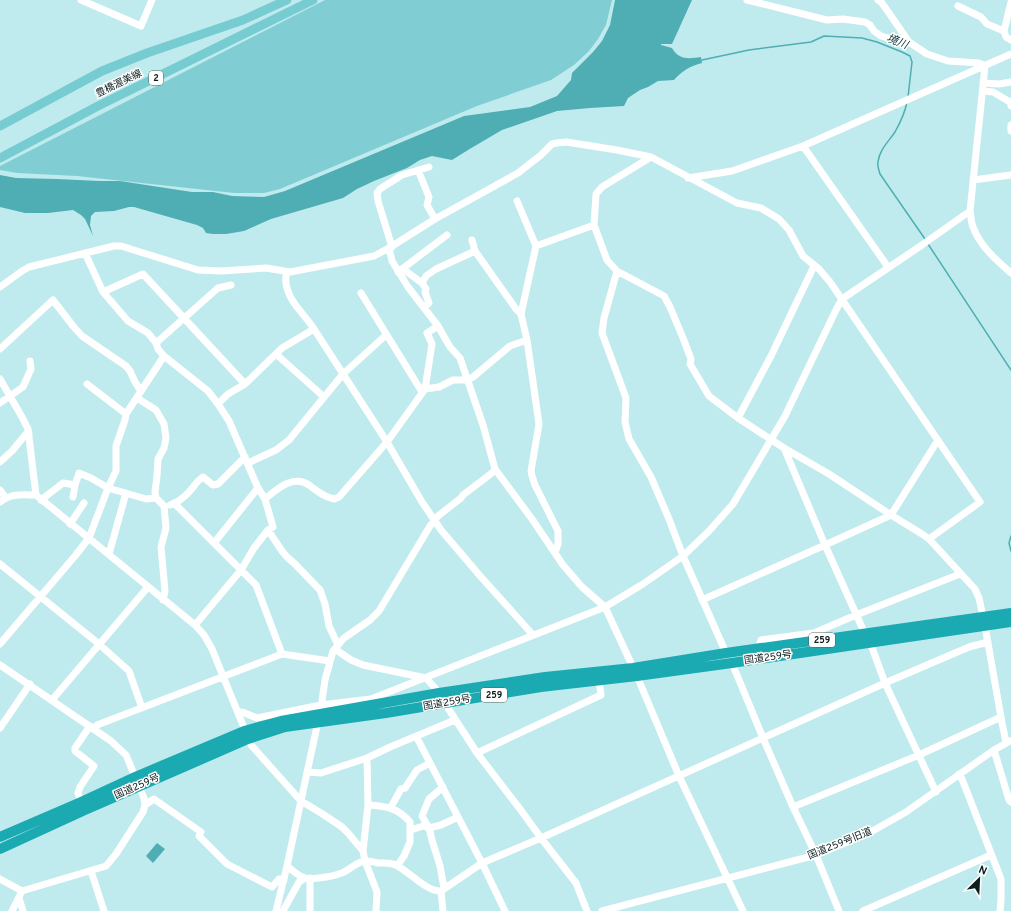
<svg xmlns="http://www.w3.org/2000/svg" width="1011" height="911" font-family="Overpass,'Noto Sans JP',sans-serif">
<rect width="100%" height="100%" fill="#c0ebee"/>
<path fill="#80ced3" d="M325 0H612L606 25 598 39 589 51 574 65 551 80 477 106 280 189 264 193H234L77 176 17 173 0 170V166Z"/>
<path fill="#4eaeb4" d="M615 0H692L672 44H661V45L672 48C679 60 688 59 701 57L702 63C690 66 682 71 674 80L658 81 648 87 640 90 628 98 624 106 590 108 557 111 502 130 468 150 452 160 432 156 420 160 407 168 374 181 357 189 343 198 271 219 244 231 226 234H213L206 233 203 228 197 225 134 207H129L114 211 95 212 91 216 90 225 93 236 85 219 81 215 73 210 48 213H25L0 207V175L16 178 57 179 99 181H120L192 192H213L232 196 264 197 285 191 464 116 530 107 557 96 571 80 572 73 593 52 602 41 610 25Z
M157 843 165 849 153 863 146 856Z"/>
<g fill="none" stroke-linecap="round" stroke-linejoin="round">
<path stroke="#4eaeb4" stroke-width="1.5" d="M702 60 749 50 811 42 824 36 862 38 877 42 902 52 910 56 912 62 908 97
M907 102C905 113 900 123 895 132 889 141 879 150 878 162 877 166 879 170 880 174L925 239
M928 244 1011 370
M1011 536 1009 543 1011 551"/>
<path stroke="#fff" stroke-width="7" d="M81 0 141 26 152 0
M747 0 827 20 843 19 865 22 870 25 874 31 881 36 898 41 909 42
M878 0 882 3 909 42 927 54 948 61 979 63 985 66 970 211C971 216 971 222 973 227 980 246 996 260 1011 273
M1011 2 1004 31 1006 37 1011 40
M958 6 981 17 987 24 1004 31
M983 83 999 84 1011 82
M983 91 993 92 1010 102 1011 106
M1011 125V131
M803 146 888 267
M418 170 429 197 427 205 435 219
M688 178 732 171 803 146 1011 54
M973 180 1011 175
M517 201 536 246
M472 240 475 251 516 309 521 314
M392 247 378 201 377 193 380 189 402 175 429 167
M85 253 103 292 128 321 148 333 156 343 158 349 164 356 208 391 218 404 229 421 258 488 265 499 273 527 268 530 254 548 241 570 195 625
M403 269 422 283 426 289 425 292 429 303 424 308
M617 271 604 318 602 333 626 398 625 422 629 439 636 451 651 477 669 519 683 556 726 653
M286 272C286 277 285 283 287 288 291 304 306 316 314 329L387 442 422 502 441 530 481 577 533 635
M398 272 447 235
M422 283 426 276 436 269 475 251
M0 287 22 271 29 267 114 246H121L198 270 222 271 266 268 290 272 374 256 389 248 435 219 518 173 541 155 552 144 557 143 566 142 617 150 651 157
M103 292 143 274 245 384
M361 293 422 392
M438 326 450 347 460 358 483 425 495 469 532 519 563 565 582 587 605 607 637 676 679 776 743 911
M156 343 218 288 231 285
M0 349 53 300 73 326 82 336 126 366 130 371 135 382 141 391
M276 354 324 397
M0 379 22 417 28 429 36 495 195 625 204 635 212 649 251 745 301 801 321 813 342 827 348 833 363 851 365 861 377 892 376 911
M87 384 126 414
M425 389 439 387 453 380H468L473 377 510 346 527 340
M137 398 156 410 164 424 166 438 164 448 158 459 157 476 155 492 156 498
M0 403 23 387 31 369 30 361
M218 404 228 394 245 384 282 348 314 329
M738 418 771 356 814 266
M784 448 825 545 865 634
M0 462 12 451 26 434H29
M248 463 276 450 289 440 343 374 386 335
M0 490 6 498
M73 497 75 485 79 473 91 478 108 488 146 499 156 498 164 506 166 528 161 547 165 591 163 600
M265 499C277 489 293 474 309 485 317 491 324 497 334 499L339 497 387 442 425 389 432 344 427 333 438 326 408 287 392 261 389 248
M41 500 63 483 75 485
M0 502C11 493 22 495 36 495
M174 503 256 585 282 654
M170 505C176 503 183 498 187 494 193 489 196 481 203 477L213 485 218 484 245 457
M70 524 84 503
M268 530 282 551 287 557 295 564 320 590 325 604 329 626 338 645
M929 539 980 502 830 282 819 269 803 256 789 230 779 219 761 208 737 203 651 157 602 187 596 194 594 225 607 260 617 271 664 296 670 307 683 338 691 359 690 364 709 396 738 418 784 448 829 474 891 515 922 534 929 539 975 589 979 598 985 626 1002 723 1006 742
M214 543 258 488
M555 553 558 544V531L535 485 532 476 531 471 539 424 527 340 521 314 536 246 594 225
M109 554 126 493
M0 564 99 644 129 671 142 708
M702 600 825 545 891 515 938 440
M870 642 885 683 936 792
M0 644 75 556 89 538 108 488 116 471V446L125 420 126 414 164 356
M335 649 351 660 363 665 426 678 435 688 477 753 520 809 541 838 576 883 587 911
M758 649 761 640 814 633 856 615 960 574
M732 663 763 738 793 807 816 855 839 911
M0 665 111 741 126 755 144 798 145 805 143 812 116 854 106 866 22 891 12 911
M52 700 148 587
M321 708 325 680 333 651 344 638 370 620 379 611 430 526 438 516 461 498 463 495 492 473 495 469
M238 713 242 712 257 718 321 705 371 699 605 607 643 584 683 556 709 531 733 504 785 416 836 310 842 299 922 245 970 211
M0 728 30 684
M94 729 97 725 282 654 330 661
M416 736 482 863 505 911
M994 750 1009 800 1011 802
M477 753 601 695 599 680
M307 772 321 773 367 758 390 747 455 720
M959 774 962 779 1001 879V900L1000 911
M443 787 429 799 422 816 429 828 432 840 440 866 444 888
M81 802 78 793 80 787 94 766 75 751V748L90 726
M145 805 154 799 201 832 199 836 227 864 272 887 279 879 284 880
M368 805C386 806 398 808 410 822V842L404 856 397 866
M391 807 401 789 405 788 417 770 430 763
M793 807 919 755 1001 717
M411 830 423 826 429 828 441 825 458 817
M363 851 368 805 367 758
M287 866C292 870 299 877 305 878 312 880 337 876 344 872 351 869 357 861 366 861 370 861 374 862 378 863 384 863 389 862 396 865 408 871 427 892 441 891L482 863 541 838 885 683 969 647 988 642
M91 871 104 911
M310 878V911
M0 879 22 891
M441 891 443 911
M19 898 23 911
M276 911 287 866 317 726
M283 911 299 882 305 878
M602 911 816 855 869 833 906 812 994 750 1010 741
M863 911 991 855"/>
<path stroke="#77ccd1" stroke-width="9" d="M0 126 102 71 147 53 243 20 287 0
M0 158 98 106 313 0"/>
<path stroke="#1caab2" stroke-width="10" d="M0 837 81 802 135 777 244 731 281 721 439 693 545 677 633 668 726 653 1011 613
M0 849 85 810 248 739 285 727 386 713 541 687 637 676 732 663 1011 622"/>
</g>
<g text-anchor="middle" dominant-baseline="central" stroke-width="3" stroke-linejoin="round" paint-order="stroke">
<g fill="#fff" stroke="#566262" stroke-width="1">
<rect x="149" y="71" width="14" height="14" rx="3"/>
<rect x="809" y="633" width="26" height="14" rx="3"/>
<rect x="481" y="688" width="26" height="14" rx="3"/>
</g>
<g font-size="9" font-weight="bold" fill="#0d1e1f">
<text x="156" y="78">2</text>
<text x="822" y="640">259</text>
<text x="494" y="695">259</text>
</g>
<g font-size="10" fill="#0d1e1f" stroke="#fff">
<text transform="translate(119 84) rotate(-26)">豊橋渥美線</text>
<text transform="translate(768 658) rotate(-8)">国道259号</text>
<text transform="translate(447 703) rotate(-10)">国道259号</text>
<text transform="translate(137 787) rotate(-24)">国道259号</text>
<text transform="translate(840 844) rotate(-22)">国道259号旧道</text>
</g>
<g font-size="11" font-style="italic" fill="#033336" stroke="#fff">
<text transform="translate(897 42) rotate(21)">境川</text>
</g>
</g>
<g transform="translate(979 879) rotate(24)" stroke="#ffffff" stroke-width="3" paint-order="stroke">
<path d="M0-3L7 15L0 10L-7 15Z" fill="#0d1e1f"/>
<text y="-6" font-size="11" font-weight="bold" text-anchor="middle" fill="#0d1e1f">N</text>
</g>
</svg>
